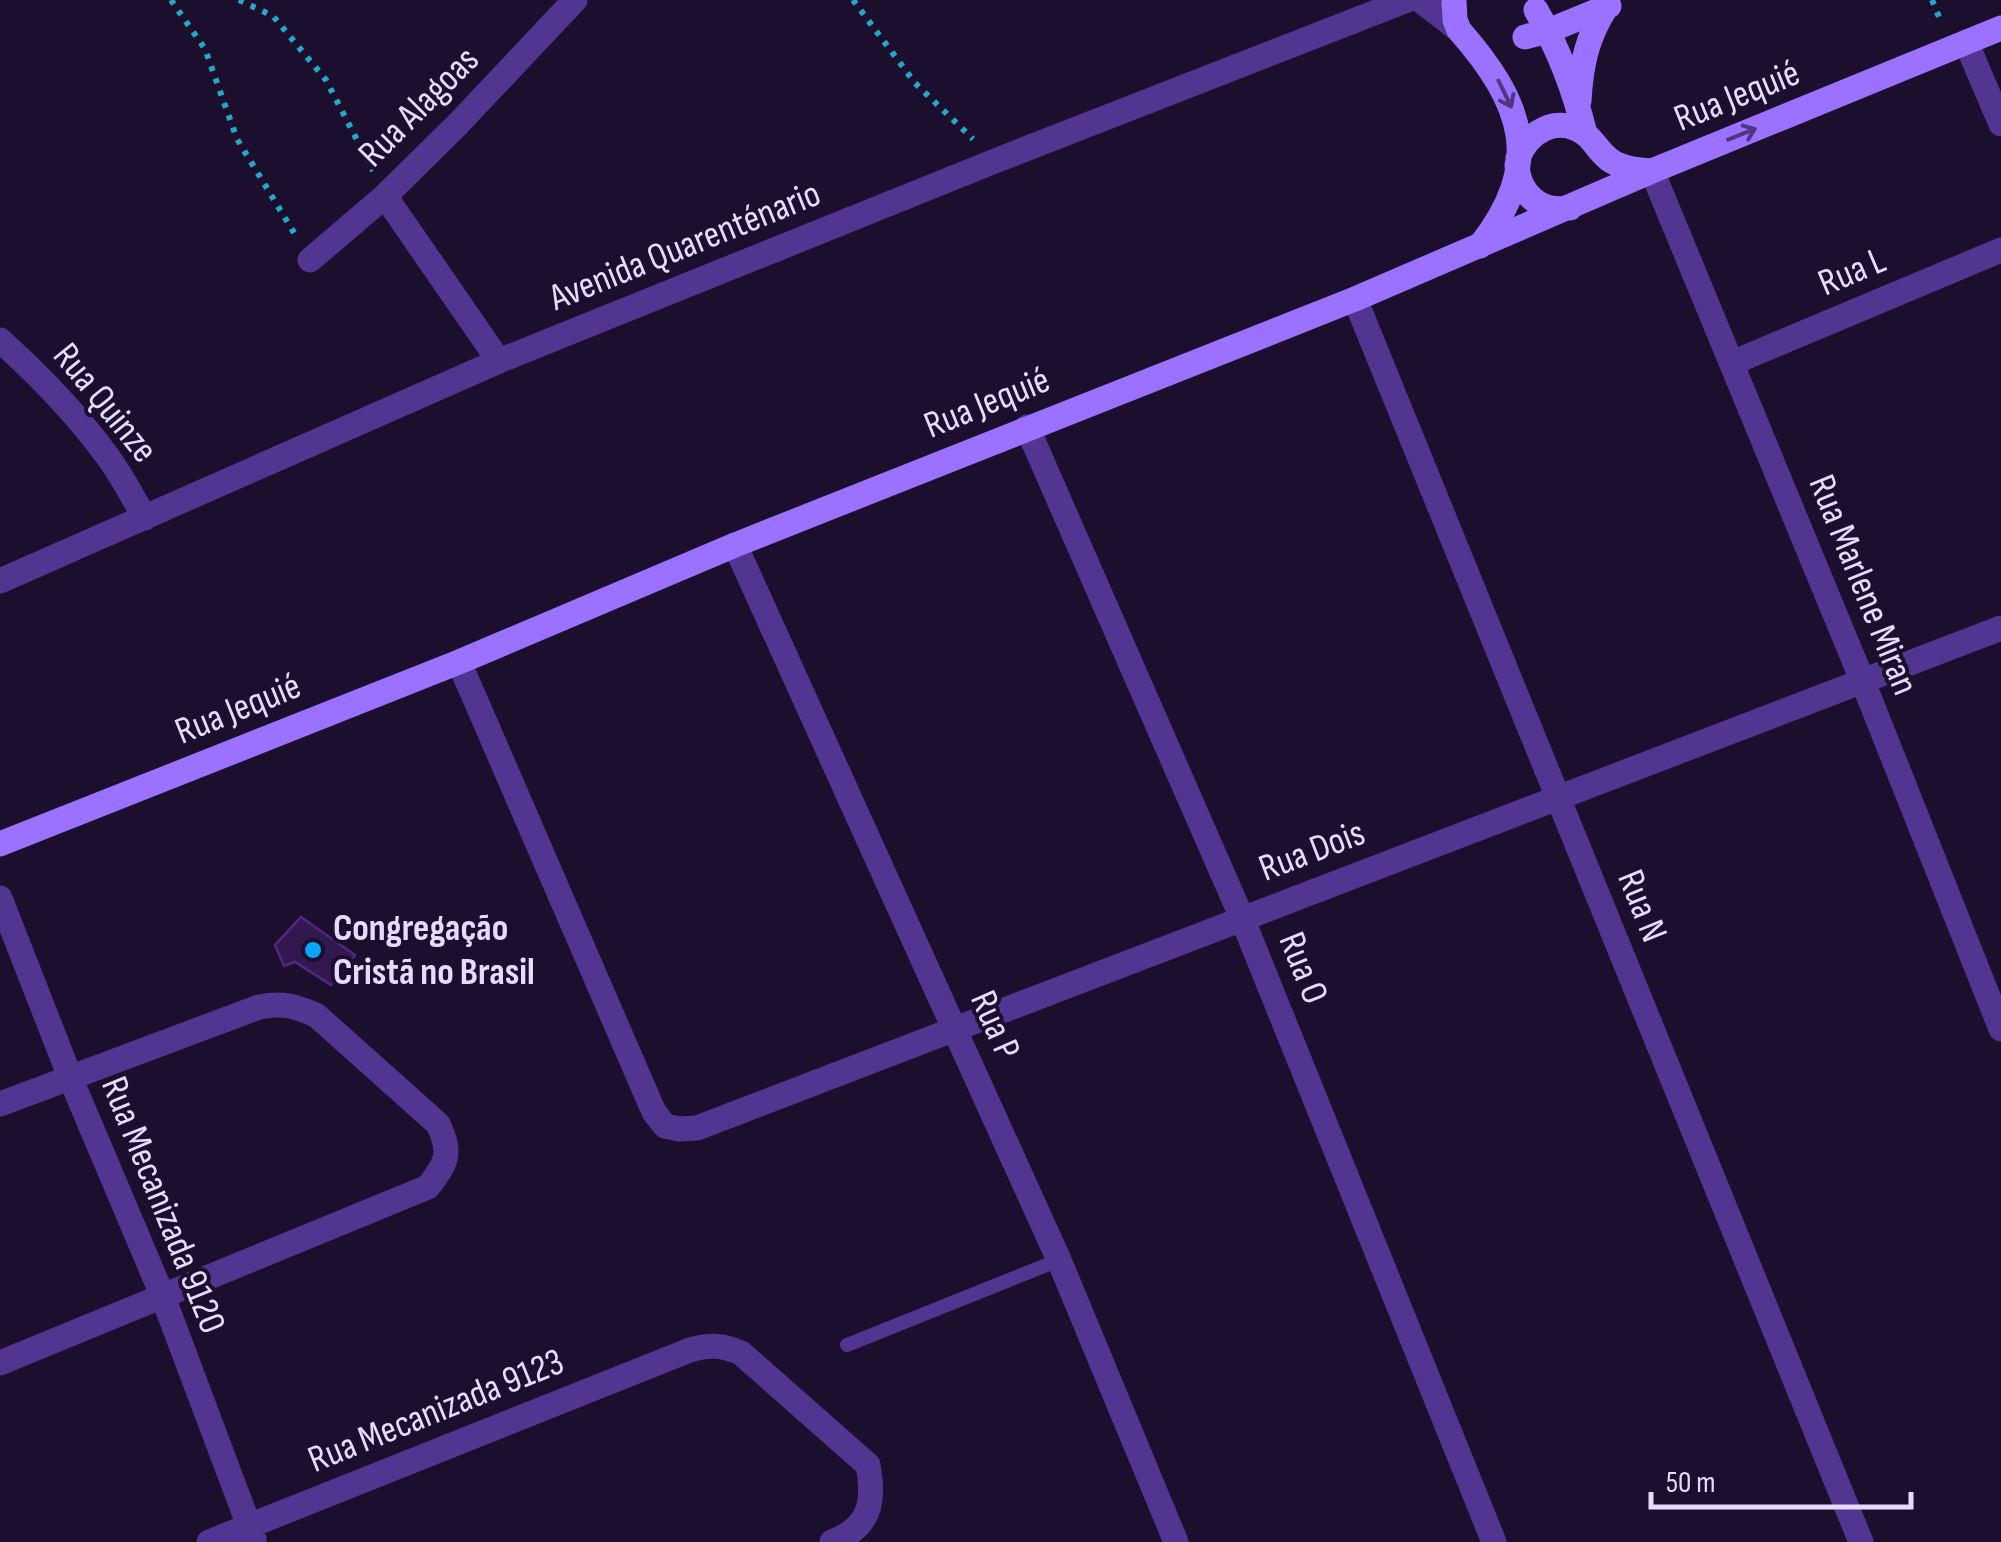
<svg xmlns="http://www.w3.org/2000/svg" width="2001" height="1542" font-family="'Sofia Sans Condensed',sans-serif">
<rect width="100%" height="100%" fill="#1c0e2d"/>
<path fill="#331850" stroke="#50287e" stroke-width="2.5" d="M301 917 355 955 331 985 295 962 284 966 275 945Z"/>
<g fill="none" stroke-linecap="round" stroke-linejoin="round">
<path stroke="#23a7ca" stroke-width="6" stroke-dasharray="5 8" stroke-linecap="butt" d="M171 0 205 49 237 139 296 236
M239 0 273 16 326 80 373 171
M853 0 915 83 973 139
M1932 0 1942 24"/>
<path stroke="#513591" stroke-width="14" d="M847 1345 1059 1260"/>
<path stroke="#513591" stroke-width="25" d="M1420 0 1459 30
M1966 42 2001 124
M1652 171 1863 682 2001 1029
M385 196 499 361
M310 260 385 196 458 124 575 0
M1355 299 1861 1542
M0 340C40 376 76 413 108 457 122 476 133 498 145 518
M1732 363 2001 250
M1027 427 1242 918 1494 1542
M735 545 1059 1260 1176 1542
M0 581 499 361 995 161 1407 0
M459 662 654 1112 665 1126 679 1129 697 1128 2001 628
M0 898 70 1077 163 1297 254 1539
M0 1104 259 1007C283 1002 294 1006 316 1015L438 1124C452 1154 447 1162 428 1187L0 1363
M209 1542 690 1350C710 1344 722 1345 741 1353L868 1465C875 1503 870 1527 832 1542"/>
<path stroke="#9b71ff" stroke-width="25" d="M1454 0 1455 20 1459 30C1523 103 1545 163 1480 246
M1536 10C1558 48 1575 92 1585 134
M1525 37 1548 31 1609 6
M1579 101C1581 65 1587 36 1607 6
M1518 158C1529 131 1557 115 1584 133 1595 141 1600 155 1613 162 1625 169 1639 170 1652 171
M1517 165C1519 195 1541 213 1570 208
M0 844 459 662 735 545 1355 299 1652 171 2001 28"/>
</g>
<defs><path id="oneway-shaft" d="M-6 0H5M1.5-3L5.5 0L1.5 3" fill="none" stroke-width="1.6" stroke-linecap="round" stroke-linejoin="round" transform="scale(2.5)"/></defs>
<g stroke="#4f3681">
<use href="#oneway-shaft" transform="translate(1505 94) rotate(64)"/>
<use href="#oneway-shaft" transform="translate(1742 134) rotate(-22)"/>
</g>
<circle fill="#06a3ff" stroke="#1c0e2d" stroke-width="4" cx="313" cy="950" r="10"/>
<g text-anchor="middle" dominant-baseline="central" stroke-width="8" stroke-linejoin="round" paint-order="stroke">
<g font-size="38" fill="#e8daff" stroke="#1c0e2d">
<text transform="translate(1737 96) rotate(-22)">Rua Jequié</text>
<text transform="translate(419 107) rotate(-45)">Rua Alagoas</text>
<text transform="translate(685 246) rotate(-22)">Avenida Quarenténario</text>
<text transform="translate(1852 272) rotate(-23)">Rua L</text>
<text transform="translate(105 403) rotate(51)">Rua Quinze</text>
<text transform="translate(987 403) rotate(-22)">Rua Jequié</text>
<text transform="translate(1863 585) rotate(68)">Rua Marlene Miran</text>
<text transform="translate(238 709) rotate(-22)">Rua Jequié</text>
<text transform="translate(1312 851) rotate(-21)">Rua Dois</text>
<text transform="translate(1642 906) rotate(68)">Rua N</text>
<text transform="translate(1303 968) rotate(68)">Rua O</text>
<text transform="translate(995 1025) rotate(66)">Rua P</text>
<text transform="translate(163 1205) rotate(68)">Rua Mecanizada 9120</text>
<text transform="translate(436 1411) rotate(-22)">Rua Mecanizada 9123</text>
</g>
<g font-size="38" font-weight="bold" fill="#e8daff" stroke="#1c0e2d" text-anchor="start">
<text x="333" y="928">Congregação<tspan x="333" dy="44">Cristã no Brasil</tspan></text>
</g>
</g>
<path d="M1651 1492v15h260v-15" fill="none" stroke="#e8daff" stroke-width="5"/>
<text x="1666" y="1492" font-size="30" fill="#e8daff" stroke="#1c0e2d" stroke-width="8" paint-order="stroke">50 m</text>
</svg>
